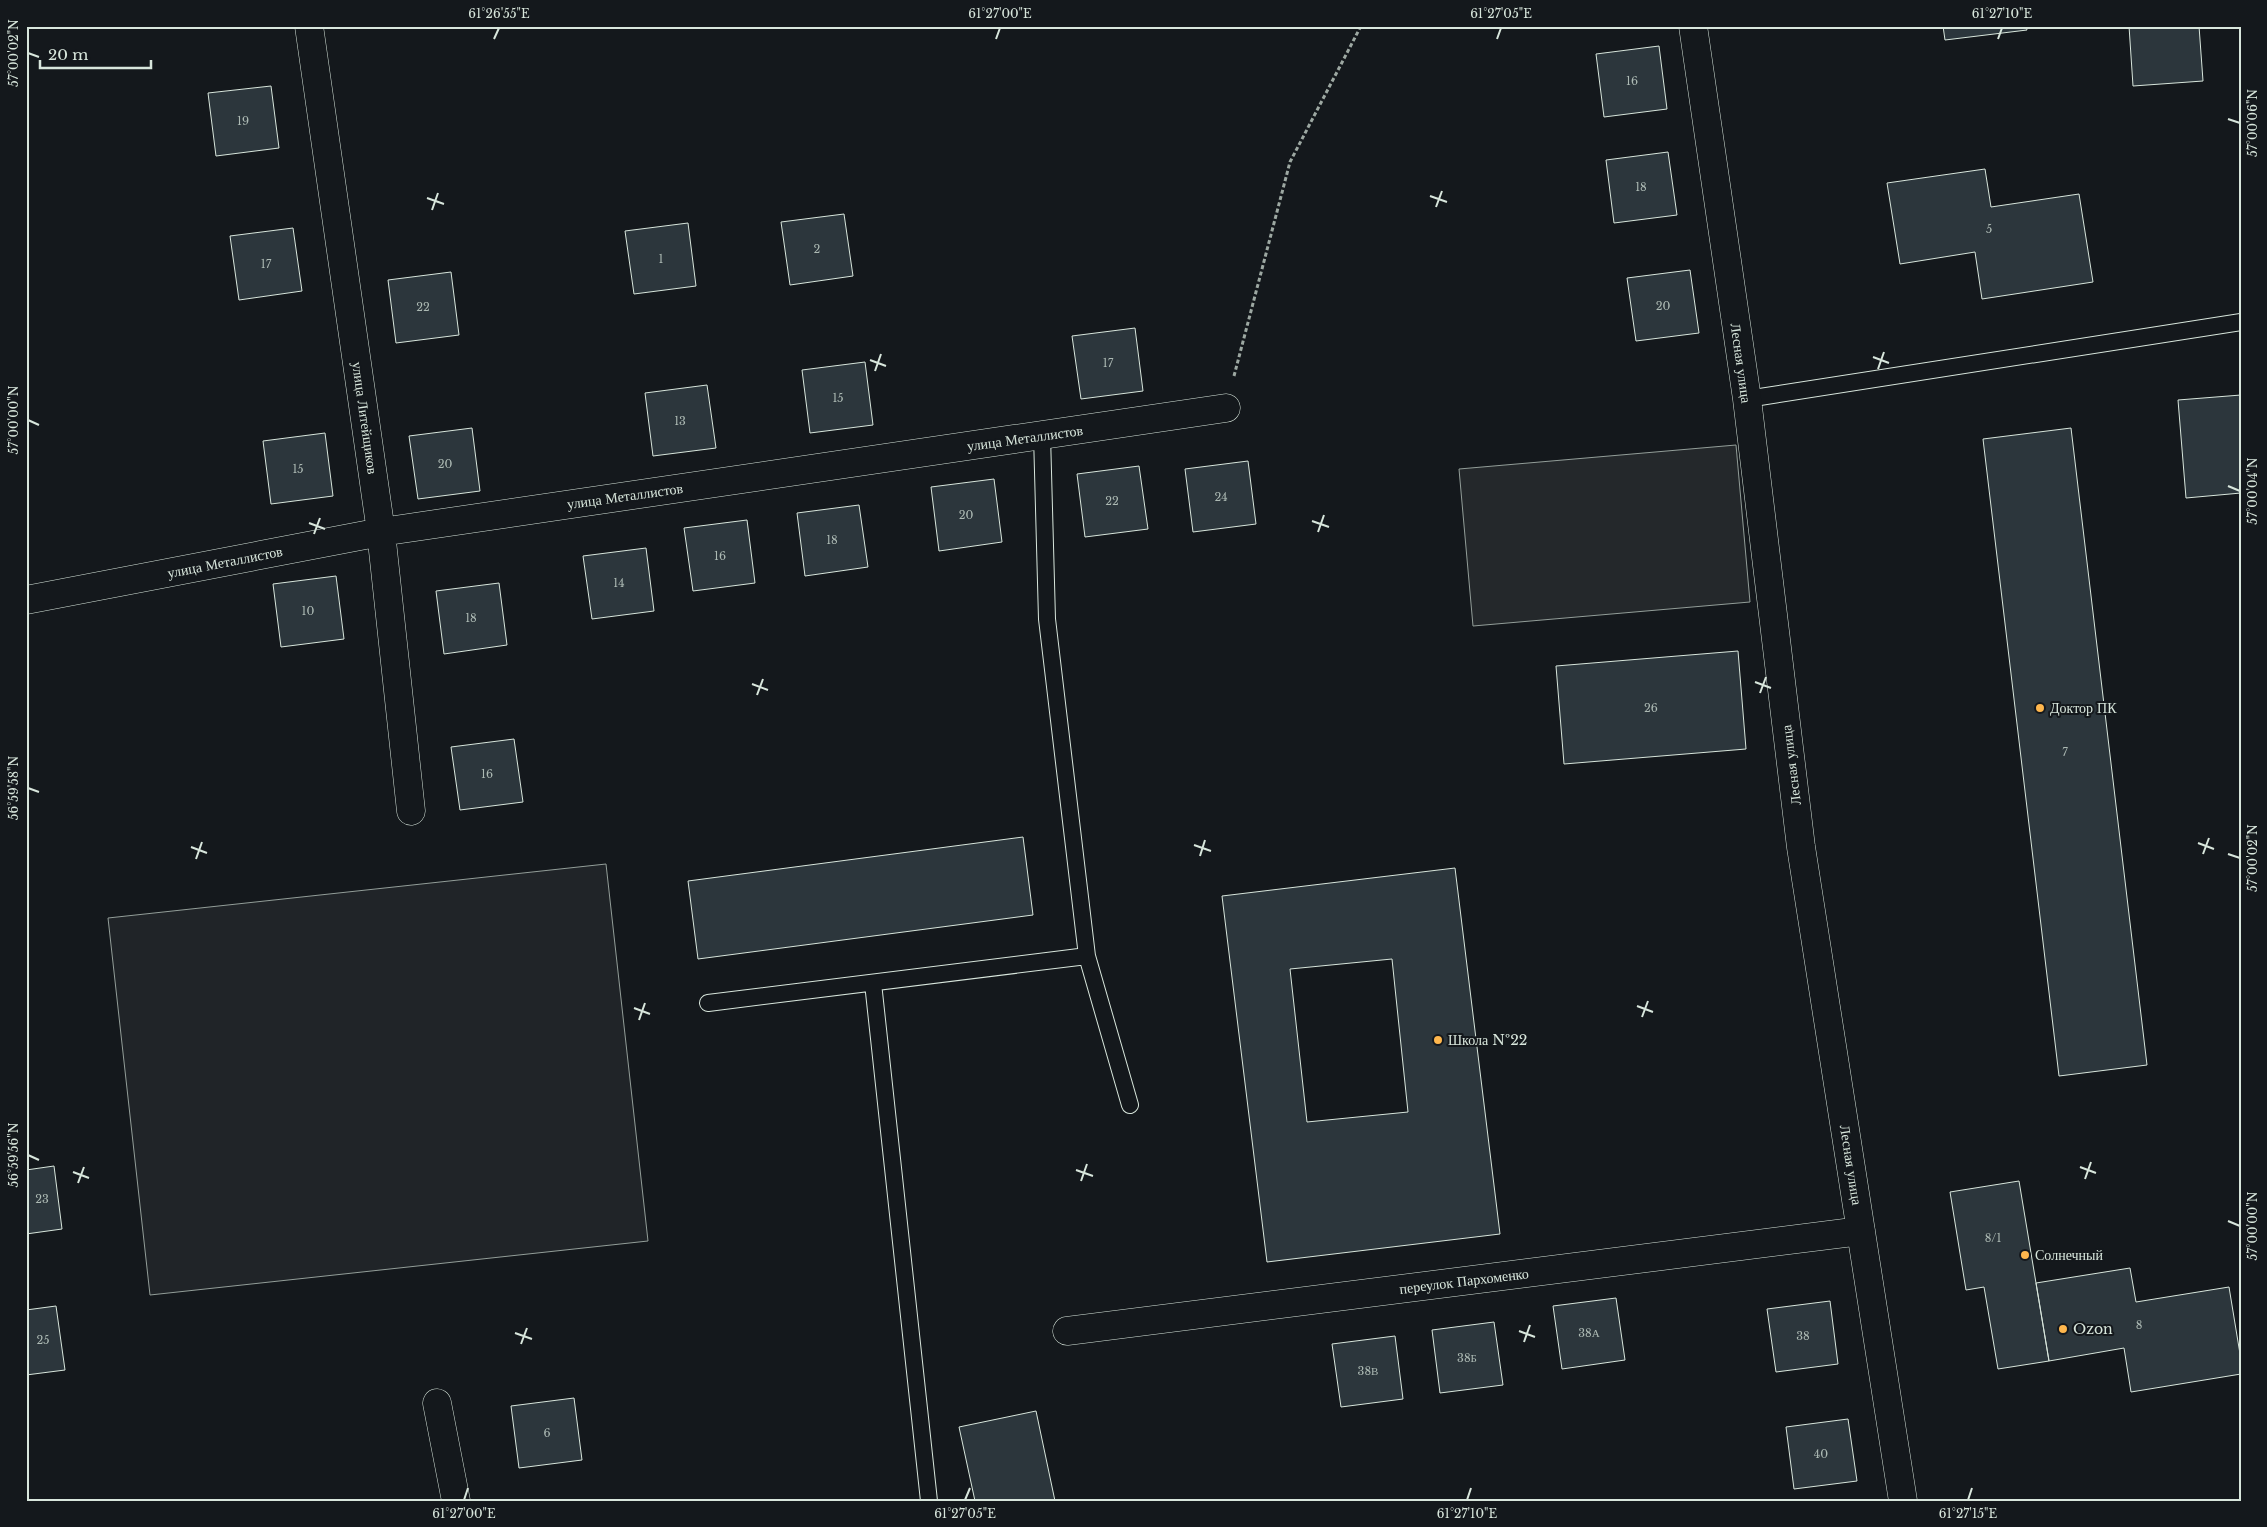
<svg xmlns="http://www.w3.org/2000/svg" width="2267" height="1527" font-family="'Libre Baskerville',serif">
<rect width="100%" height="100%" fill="#14181c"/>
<path fill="#202428" stroke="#939e99" d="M606 864 648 1241 150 1295 108 918Z"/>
<path fill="#24282b" stroke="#939e99" d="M1736 445 1750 602 1473 626 1459 469Z"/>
<path fill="#2c363c" stroke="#d8e6dc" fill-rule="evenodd" d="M1943 26H2026L2027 30 1945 40Z
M2129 26H2199L2203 81 2133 86Z
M1659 46 1667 109 1604 117 1596 54Z
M271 86 279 148 216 156 208 93Z
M1668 152 1677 215 1614 223 1606 160Z
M1985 169 1991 207 2079 194 2093 282 1982 299 1975 252 1900 264 1887 183Z
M844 214 853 276 790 285 781 222Z
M688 223 696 286 634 294 625 231Z
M293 228 302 291 239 300 230 236Z
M1690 270 1699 333 1636 341 1627 278Z
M451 272 459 335 396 343 388 280Z
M1135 328 1143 391 1081 399 1072 336Z
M865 362 873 425 810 433 802 370Z
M707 385 716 448 653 456 645 393Z
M2241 395V493L2186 498 2178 400Z
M472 428 480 491 418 499 409 436Z
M2071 428 2147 1065 2059 1076 1983 439Z
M325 433 333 496 271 504 263 441Z
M1248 461 1256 524 1193 532 1185 469Z
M1139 466 1148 529 1085 537 1077 474Z
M994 479 1002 542 939 551 931 487Z
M859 505 868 567 805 576 797 513Z
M747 520 755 583 693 591 684 528Z
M646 548 654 611 592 619 583 556Z
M336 576 344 639 281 647 273 584Z
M499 583 507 645 444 654 436 591Z
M1738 651 1746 749 1564 764 1556 666Z
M514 739 523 802 460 810 451 747Z
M1023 837 1033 915 698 959 688 881Z
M1455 868 1500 1234 1267 1262 1222 896ZM1392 959 1408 1112 1307 1122 1290 969Z
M54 1166 62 1229 26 1234V1170Z
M2019 1181 2049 1361 1998 1369 1984 1287 1966 1290 1950 1192Z
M2130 1268 2136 1302 2229 1287 2241 1360V1374L2131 1392 2124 1348 2049 1361 2036 1283Z
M1616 1298 1625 1360 1562 1369 1553 1306Z
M1830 1301 1838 1364 1776 1372 1767 1309Z
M56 1306 65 1370 26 1375V1310Z
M1494 1322 1503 1385 1440 1393 1432 1330Z
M1395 1336 1403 1399 1341 1407 1332 1344Z
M574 1398 582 1460 519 1468 511 1406Z
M1036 1411 1055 1501H975L959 1427Z
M1848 1419 1857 1481 1794 1489 1786 1427Z"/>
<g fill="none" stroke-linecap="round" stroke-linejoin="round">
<g stroke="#d8e6dc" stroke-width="18">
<path id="lane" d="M1747 399 2241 322
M1042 435 1047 619 1087 956 1130 1105
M873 983 929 1501
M708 1003 1087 956"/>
</g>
<g stroke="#d8e6dc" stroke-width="29">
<path id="street" d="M309 26 381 532 411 811
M1693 26 1747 399 1801 847 1903 1501
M26 600 381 532 1226 408
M1067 1331 1861 1231
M437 1403 456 1501"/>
</g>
<path stroke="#9da8a2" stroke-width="3" stroke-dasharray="4 2.5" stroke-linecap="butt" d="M1234 376 1290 162 1361 26"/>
<use href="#lane" stroke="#14181c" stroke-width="16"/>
<use href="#street" stroke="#14181c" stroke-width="28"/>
</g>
<path fill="none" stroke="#d8e6dc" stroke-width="2" d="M494 39 499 28M996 39 1000 28M1497 39 1501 28M1998 39 2002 28M28 53 39 57M2228 119 2240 123M1430 196 1447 202M427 198 444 204M1436 207 1442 191M432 210 438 193M1873 357 1889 363M870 360 886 366M1878 369 1884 352M875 371 881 354M28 420 39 425M2228 486 2240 491M1312 521 1329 527M309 523 325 529M1318 532 1324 515M314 534 320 518M1755 682 1771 688M752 684 768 690M1760 693 1766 677M757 695 763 679M28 788 39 792M2198 843 2214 849M1194 845 1211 851M191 847 207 853M2203 854 2209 838M2228 854 2240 858M1200 856 1205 840M196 859 202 842M1637 1006 1653 1012M634 1008 650 1014M1642 1017 1648 1001M639 1020 645 1003M28 1155 39 1160M2080 1167 2096 1173M1076 1170 1093 1176M73 1172 89 1178M2085 1179 2091 1162M1081 1181 1087 1164M78 1183 84 1167M2228 1221 2240 1226M1519 1331 1535 1337M515 1333 532 1339M1524 1342 1530 1325M521 1344 527 1328M464 1500 468 1488M965 1500 970 1488M1467 1500 1471 1488M1968 1500 1972 1488"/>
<g fill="#ffb74d" stroke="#14181c" stroke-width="2">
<circle cx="2040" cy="708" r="5"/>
<circle cx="1438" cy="1040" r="5"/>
<circle cx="2025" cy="1255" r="5"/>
<circle cx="2063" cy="1329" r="5"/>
</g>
<g text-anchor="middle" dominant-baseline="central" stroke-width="4" stroke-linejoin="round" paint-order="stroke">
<g font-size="11" fill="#adbab4">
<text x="1632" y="81">16</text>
<text x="243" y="121">19</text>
<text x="1641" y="187">18</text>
<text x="1989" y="229">5</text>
<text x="817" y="249">2</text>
<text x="661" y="259">1</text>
<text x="266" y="264">17</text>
<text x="1663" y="306">20</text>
<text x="423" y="307">22</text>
<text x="1108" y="363">17</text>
<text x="838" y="398">15</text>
<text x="680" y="421">13</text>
<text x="445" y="464">20</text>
<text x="298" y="469">15</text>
<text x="1221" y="497">24</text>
<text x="1112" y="501">22</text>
<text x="966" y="515">20</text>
<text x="832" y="540">18</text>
<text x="720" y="556">16</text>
<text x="619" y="583">14</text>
<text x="308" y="611">10</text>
<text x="471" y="618">18</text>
<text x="1651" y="708">26</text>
<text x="2065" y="752">7</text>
<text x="487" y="774">16</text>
<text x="42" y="1199">23</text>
<text x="1993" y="1238">8/1</text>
<text x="2139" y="1325">8</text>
<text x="1589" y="1333">38А</text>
<text x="1803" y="1336">38</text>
<text x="43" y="1340">25</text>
<text x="1467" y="1358">38Б</text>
<text x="1368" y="1371">38В</text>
<text x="547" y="1433">6</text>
<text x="1821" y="1454">40</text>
</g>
<g font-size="14" fill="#d8e6dc" stroke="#14181c">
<text transform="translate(1741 363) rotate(82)">Лесная улица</text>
<text transform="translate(365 418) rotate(82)">улица Литейщиков</text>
<text transform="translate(1025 438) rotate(-8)">улица Металлистов</text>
<text transform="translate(625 496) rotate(-8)">улица Металлистов</text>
<text transform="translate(225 562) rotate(-11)">улица Металлистов</text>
<text transform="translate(1791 765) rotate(-97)">Лесная улица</text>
<text transform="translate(1851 1165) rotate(81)">Лесная улица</text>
<text transform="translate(1464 1281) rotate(-7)">переулок Пархоменко</text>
</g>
<g font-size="14" fill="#d8e6dc" stroke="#14181c" text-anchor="start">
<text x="2050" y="708">Доктор ПК</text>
<text x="1448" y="1040">Школа №22</text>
<text x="2035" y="1255">Солнечный</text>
<text x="2073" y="1329">Ozon</text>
</g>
</g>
<rect width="2267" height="1527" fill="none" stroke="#14181c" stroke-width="55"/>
<path d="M40 60v8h111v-8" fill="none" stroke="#d8e6dc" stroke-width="2.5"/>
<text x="48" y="60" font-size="15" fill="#d8e6dc" stroke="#14181c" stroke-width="4" paint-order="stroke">20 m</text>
<rect x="28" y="28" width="2212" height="1472" fill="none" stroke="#d8e6dc" stroke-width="2"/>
<g font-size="12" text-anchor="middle" fill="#d8e6dc">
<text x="499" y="18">61°26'55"E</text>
<text x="1000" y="18">61°27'00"E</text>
<text x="1501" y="18">61°27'05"E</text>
<text x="2002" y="18">61°27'10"E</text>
<text transform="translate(14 53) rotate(-90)" y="4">57°00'02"N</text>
<text transform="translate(2253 123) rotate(-90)" y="4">57°00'06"N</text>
<text transform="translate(14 420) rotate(-90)" y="4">57°00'00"N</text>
<text transform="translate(2253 491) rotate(-90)" y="4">57°00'04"N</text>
<text transform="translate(14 788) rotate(-90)" y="4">56°59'58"N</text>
<text transform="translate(2253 858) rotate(-90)" y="4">57°00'02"N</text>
<text transform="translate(14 1155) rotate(-90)" y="4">56°59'56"N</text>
<text transform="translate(2253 1226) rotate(-90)" y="4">57°00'00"N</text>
<text x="464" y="1518">61°27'00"E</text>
<text x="965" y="1518">61°27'05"E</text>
<text x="1467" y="1518">61°27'10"E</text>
<text x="1968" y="1518">61°27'15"E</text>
</g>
</svg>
